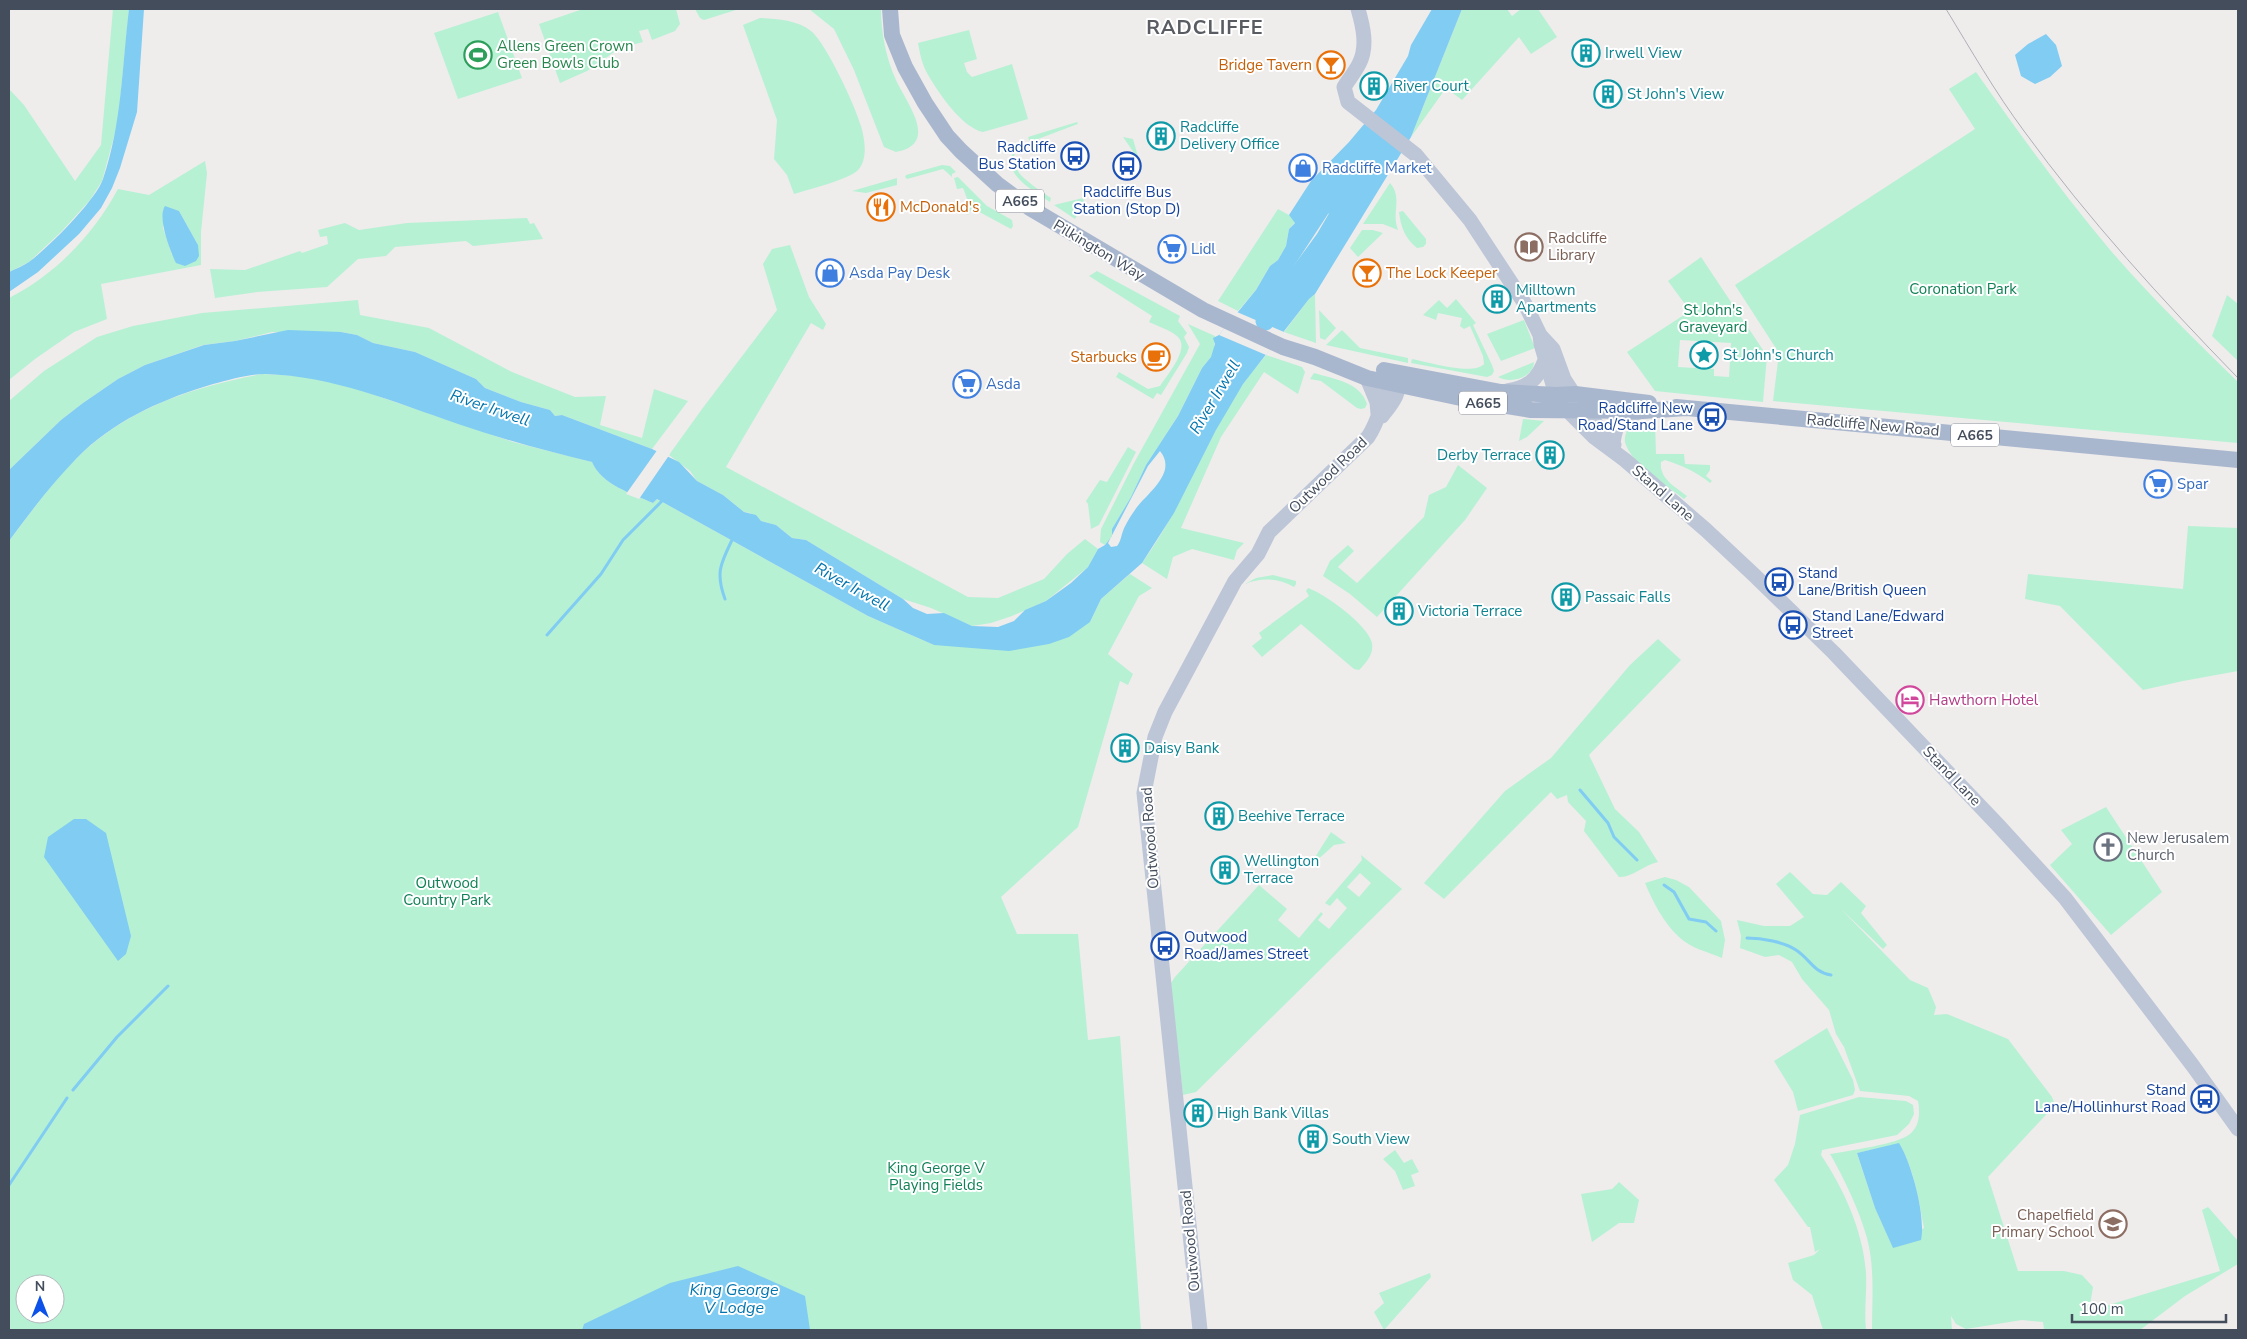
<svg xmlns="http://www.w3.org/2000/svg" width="2247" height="1339" font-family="'Nunito Sans',sans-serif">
<rect width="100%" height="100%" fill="#efecec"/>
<path fill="#b6f1d4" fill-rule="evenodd" d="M113 9H129L118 122 102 181 90 200 62 231 29 262 9 272V89L24 105 75 181 101 145Z
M583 9H676L680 24 675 31 652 40 648 29 639 31 643 42 620 48 587 71 560 83 539 24Z
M695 9H739L704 20 700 18Z
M809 9H881C881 32 886 59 896 80 905 101 941 144 896 152L884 147 854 70 834 29Z
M1462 9H1507L1512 16 1521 9H1538L1557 37 1531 54 1519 37 1462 100 1446 88 1411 137Z
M498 12 522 78 458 99 434 33Z
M760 18C777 19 797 20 811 31 826 43 856 107 861 126 865 140 868 159 858 170 850 179 807 190 794 194L787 175 774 159 777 120 743 25Z
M969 30 977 59 964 63 967 72 972 77 1012 64 1028 119 983 132C962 128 937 91 927 73 922 64 920 54 918 43Z
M1976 72C2019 133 2063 194 2111 251 2151 297 2195 340 2238 382V443L1773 401 1779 353 1735 285 1975 129 1949 89Z
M1077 122 1078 124 1075 125 1030 142 1028 137Z
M1123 137 1133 139 1139 160Z
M1023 145C995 165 1036 187 1051 198L1050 202C1036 192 1005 177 1012 156 1014 150 1017 147 1023 145Z
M205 161 207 173 201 232V265L101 284 107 319 74 332 35 359 9 380V298C56 274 93 235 118 189L149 195ZM163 209 179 211 198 245 172 255 163 228Z
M942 165 950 166 956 172 952 174V177L943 169 907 179 905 177 906 175Z
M958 177 987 206 1012 220 1013 226 1011 229 972 208 968 215 963 211 964 208 970 206 963 188 957 189 954 178Z
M897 178V185L866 193 852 191Z
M1390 183C1403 198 1391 212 1398 230L1383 224H1363Z
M1083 198 1085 205 1077 202 1073 209 1079 212 1075 219 1054 205Z
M1278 209 1289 215 1295 222 1289 229 1286 246 1278 260 1270 266 1256 290 1238 311 1218 301Z
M1403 211 1426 239V244L1423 247 1417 248C1405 238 1401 228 1399 212Z
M527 218 530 224 534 223 543 239 473 246 466 241 395 247 386 256 358 259 327 287 257 292 215 298 210 269 245 270 300 251 302 253 328 244 327 236 320 237 318 230 345 223 359 230 407 223Z
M1362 230H1373L1383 233 1358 257 1350 248Z
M790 245 809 297 826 324 823 330 811 323 726 467 968 597 998 598 1044 579 1067 554 1085 539 1098 549 1088 567 1046 601 1012 616 991 623 972 626 931 608 903 599 806 540 792 538 776 525 761 521 750 513 744 512 723 495 697 481 690 471 669 455 702 409 777 310 763 264 772 249Z
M1701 257 1767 356 1763 402 1655 391 1627 352 1690 311 1668 281ZM1680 340 1731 343 1729 377 1714 376V369L1678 367Z
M1097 271 1180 316 1178 321 1187 333 1184 337 1189 347 1187 353 1161 395 1157 393 1153 399 1116 377 1119 372 1148 389 1160 386C1167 375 1190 349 1178 337 1171 330 1157 326 1149 322L1152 316 1089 276Z
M1315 294 1316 343 1284 332 1309 299Z
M2227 295 2238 304V361L2212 336Z
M1456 299 1476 323 1473 325 1492 365 1494 371 1492 375 1487 377 1411 363 1412 359C1428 362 1473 376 1484 364L1483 356 1470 326 1464 329 1460 326 1462 318 1438 313 1436 320 1423 315 1439 300 1447 308Z
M358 300 360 315 429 328 512 372 575 397 606 396 600 425 642 438 654 389 688 401 652 449 562 415 555 416 550 410 521 402 485 388 476 379 415 352 373 343 357 335 341 332H272L235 341 203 345 145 365 118 379 83 403 61 420 9 470V401L44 371 97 337 133 326 202 313Z
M1319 310 1336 328 1325 340 1320 338Z
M1524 320 1535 348 1501 361 1487 334Z
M1188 324 1215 336 1214 351 1211 357 1202 368 1178 416 1146 465 1131 497 1112 529V536L1105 545 1100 542 1101 529 1134 463 1200 344Z
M1342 330 1360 348 1408 358V363L1326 345Z
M1266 355 1302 367 1305 372 1298 394 1264 372 1221 437 1181 528 1244 543 1237 550 1234 560 1192 549 1173 557 1167 579 1142 563C1182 508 1205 442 1242 385 1249 375 1258 365 1266 355Z
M1534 362C1533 378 1511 384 1498 377Z
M1314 373C1334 379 1360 382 1367 404L1365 408 1361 409 1357 408 1321 381 1310 379Z
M262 374 299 376 342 384 513 442 592 462C602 485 631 493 653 503L657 499 868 616 934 645 1090 622 1101 599 1130 574 1152 588 1139 596 1108 654 1133 674 1128 685 1120 681 1078 827 1001 897 1017 934H1078L1088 1040 1120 1036 1141 1330H9V541C33 510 56 476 85 450 136 405 197 386 262 374ZM25 1284H55V1314H25Z
M1523 419 1544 421 1527 437 1519 441Z
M1655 422 1656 454H1684L1685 464 1710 465V470L1706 476 1712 481 1710 483C1697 472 1681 465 1665 460L1661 462C1659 479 1676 487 1687 496L1684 499C1668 486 1633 465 1626 445 1623 438 1626 433 1629 427L1635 423Z
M1128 447 1136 452 1099 525 1091 529 1088 504 1086 501 1100 480 1107 482Z
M1458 465 1487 488 1465 520 1377 617 1350 594 1323 576 1330 561 1348 545 1354 551 1338 567 1357 583 1424 517 1429 495 1446 487Z
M2188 526 2238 528V671L2183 681 2143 690 2060 606 2025 599 2028 574 2183 589Z
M1273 575 1296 581V584L1294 587C1278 578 1261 577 1245 584L1256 578Z
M1308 588C1325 594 1368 625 1372 643 1374 654 1366 663 1359 670L1354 669 1301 624 1262 657 1252 646 1262 638 1259 633 1309 596 1306 591Z
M1658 639 1681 660 1589 755 1615 809 1639 832 1658 862C1644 865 1632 878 1619 877L1584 831 1586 821 1568 802 1567 795 1557 799 1551 792 1444 899 1424 883 1505 791 1551 758 1630 665Z
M2106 807 2162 892 2111 935 2050 865 2072 844 2061 830Z
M1331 832 1346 843 1334 845 1314 863 1312 862Z
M1361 855 1402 889 1196 1092 1183 1095 1172 998 1171 983 1175 977 1259 885 1287 909 1278 920 1299 938 1321 912 1323 914 1318 920 1329 929 1347 908 1337 898 1330 906 1325 903 1362 860ZM1360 873 1371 883 1359 897 1347 887Z
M1790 872 1813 894 1827 895 1841 882 1866 906 1861 913 1887 945 1883 949 1841 909 1910 980 1928 988 1936 1007 1934 1015 1947 1014 2008 1039 2052 1097 2055 1105 1988 1177 2018 1271H2064L2082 1275 2093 1287 2089 1311 2220 1271 2202 1210 2208 1207 2238 1241V1264L2185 1296 2140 1330H2044L2043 1322 2022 1320 1966 1329 1956 1324 1951 1316 1952 1330H1872C1872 1300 1875 1268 1867 1238 1860 1212 1844 1178 1830 1154 1847 1151 1899 1144 1910 1134 1920 1126 1920 1112 1918 1101L1909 1096 1860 1091 1844 1047 1836 1034 1829 1010 1802 979 1792 962 1779 955 1765 957 1740 948 1741 936 1737 920 1764 926H1790L1804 917 1776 884ZM1899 1144C1914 1168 1919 1201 1924 1228L1893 1247 1875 1208 1857 1153Z
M1665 877 1676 880 1689 887 1721 921 1725 940 1722 958C1708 952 1690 948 1679 937 1663 922 1653 902 1645 883Z
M1827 1028 1853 1080 1855 1090 1853 1095 1798 1111 1793 1092 1774 1061Z
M1859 1097 1906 1101 1913 1105 1914 1114 1909 1124 1897 1135 1822 1150 1821 1155C1844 1189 1863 1231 1866 1273 1867 1292 1864 1311 1866 1330H1823L1812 1295 1793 1280 1788 1263 1814 1255 1820 1249 1815 1252 1810 1227H1808L1774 1180 1788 1165 1795 1144 1800 1115Z
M1395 1150 1404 1163 1412 1159 1419 1172 1411 1175 1415 1186 1403 1190 1395 1171 1383 1159Z
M1619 1182 1639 1200 1634 1223H1619L1592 1242 1581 1194 1612 1189Z
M1430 1273 1431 1277 1384 1330 1374 1312 1384 1303 1379 1293Z"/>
<path fill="#80ccf2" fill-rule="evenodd" d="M129 9H144L137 112 120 168 112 188 101 208 79 234 38 272 9 292V272C15 269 23 266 29 262 48 248 96 200 103 179 122 124 122 66 129 9Z
M1432 9H1462L1411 137 1315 294 1309 299 1243 384 1216 430 1174 513 1142 563 1101 599 1090 622 1069 637 1049 644 1009 651 934 645 868 616 657 499 653 503C631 493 602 485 592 462 546 451 502 439 458 424 394 402 333 376 265 374 248 374 229 380 213 384 166 398 121 417 84 451 56 478 32 510 9 541V470L61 420 83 403 118 379 145 365 204 345 235 341 288 330 341 332 357 335 373 343 415 352 476 379 485 388 521 402 550 410 555 416 562 415 652 449 679 462 697 481 723 495 744 512 756 515 761 521 776 525 792 538 806 540 903 599 913 608 927 614 944 613 972 626 998 627 1014 621 1025 610 1046 601 1071 583 1088 567 1098 549 1105 545 1112 536V529L1131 497 1146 465 1178 416 1202 368 1211 357 1215 344 1213 338 1219 335 1256 290 1270 266 1278 260 1286 246 1289 229 1295 223 1289 215 1311 181 1349 142 1376 110 1408 56 1411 45ZM1341 205 1344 211 1323 255 1307 276 1295 284 1282 302 1278 301 1277 297 1292 269 1328 214ZM1160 451C1177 472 1150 491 1137 507 1132 514 1126 523 1123 531 1121 536 1121 541 1117 546L1111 547 1108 543 1148 466Z
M2046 34 2056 45 2062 66 2050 77 2035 84 2021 76 2015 55 2028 44Z
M165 206 179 211 198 245 199 256 196 261 185 266 176 263C170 251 157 217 165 206Z
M74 819H86L106 833 131 936 126 954 118 961 44 857 48 837Z
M1899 1143C1912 1164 1926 1217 1921 1240L1893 1248 1875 1208 1857 1153Z
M738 1266 805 1296 810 1330H582L584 1324 670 1283Z"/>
<path fill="#efecec" d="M1237 312 1284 332 1266 355 1219 335Z
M658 449 670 454 639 499 626 494Z"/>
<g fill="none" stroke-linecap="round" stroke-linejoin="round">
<path stroke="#80ccf2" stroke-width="3" d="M725 599C715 572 721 563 733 538
M547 635 601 574 623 540 663 500
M1580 790 1608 823 1614 837 1637 860
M1664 885 1674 892 1689 919 1706 922 1716 931
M1747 938C1762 938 1784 942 1796 950 1810 959 1813 972 1831 975
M73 1090 117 1037 168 986
M9 1185 67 1098"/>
<path stroke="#80ccf2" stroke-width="19" d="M1265 321 1325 239 1356 186"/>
<path stroke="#bdc6d7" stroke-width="15" d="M1358 9C1363 26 1368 47 1359 64 1355 72 1349 79 1344 87L1348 102 1416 155 1470 220 1525 304 1540 335 1553 349 1564 379 1585 411 1614 445
M1540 335 1541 344 1556 395 1568 411 1594 437 1625 460 1706 530 1753 574 1834 653 1998 825 2065 898 2193 1066 2238 1129
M1367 378 1377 402 1378 414
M1507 391C1528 388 1538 379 1545 360
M1382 416C1393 402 1401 393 1398 375
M1613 443C1616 423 1619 418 1639 412
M1200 1330 1144 793 1155 737 1165 712 1235 581 1258 554 1269 532 1368 437C1382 417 1382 393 1397 374"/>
<path stroke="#a9b7ce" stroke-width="16" d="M890 9 892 35 905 67 925 103 947 136 961 151 997 184 1030 208 1203 310 1283 347 1315 357 1367 378 1470 400 1531 410 1643 411 1686 408
M1384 370 1501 392 1556 395 1575 394 1649 403
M1676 407 2238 460"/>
<path stroke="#aeb0b8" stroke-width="1" d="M1946 9C1971 50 1995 92 2024 131 2088 219 2162 300 2238 378"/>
</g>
<defs>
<g id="building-ring" transform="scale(1.4375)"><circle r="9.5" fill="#fff" stroke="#0f9aa8" stroke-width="1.5"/><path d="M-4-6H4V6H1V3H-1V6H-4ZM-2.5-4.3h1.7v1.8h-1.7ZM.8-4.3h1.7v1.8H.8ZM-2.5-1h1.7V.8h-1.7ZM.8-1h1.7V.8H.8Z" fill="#0f9aa8"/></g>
<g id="stadium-ring" transform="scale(1.4375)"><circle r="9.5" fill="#fff" stroke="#2e9e5b" stroke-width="1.5"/><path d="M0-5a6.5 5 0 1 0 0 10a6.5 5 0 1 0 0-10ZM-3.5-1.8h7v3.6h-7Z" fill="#2e9e5b"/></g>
<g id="bar-ring" transform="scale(1.4375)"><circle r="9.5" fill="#fff" stroke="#e8710a" stroke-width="1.5"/><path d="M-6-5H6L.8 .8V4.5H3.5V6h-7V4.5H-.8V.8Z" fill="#e8710a"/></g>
<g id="bus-ring" transform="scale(1.4375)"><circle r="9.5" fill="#fff" stroke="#1a4fb4" stroke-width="1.5"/><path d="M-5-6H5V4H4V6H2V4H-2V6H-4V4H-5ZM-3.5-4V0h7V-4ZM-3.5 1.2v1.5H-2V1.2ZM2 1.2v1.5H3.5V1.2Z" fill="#1a4fb4"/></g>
<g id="shop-ring" transform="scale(1.4375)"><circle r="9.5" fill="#fff" stroke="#3f7fe0" stroke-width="1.5"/><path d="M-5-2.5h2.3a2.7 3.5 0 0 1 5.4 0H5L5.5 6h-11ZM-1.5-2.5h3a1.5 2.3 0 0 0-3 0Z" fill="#3f7fe0"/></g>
<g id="restaurant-ring" transform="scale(1.4375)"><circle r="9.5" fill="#fff" stroke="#e8710a" stroke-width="1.5"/><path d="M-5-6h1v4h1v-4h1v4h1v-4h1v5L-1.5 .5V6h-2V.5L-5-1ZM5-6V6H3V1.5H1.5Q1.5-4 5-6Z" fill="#e8710a"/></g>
<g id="library-ring" transform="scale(1.4375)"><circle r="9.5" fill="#fff" stroke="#8d6e63" stroke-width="1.5"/><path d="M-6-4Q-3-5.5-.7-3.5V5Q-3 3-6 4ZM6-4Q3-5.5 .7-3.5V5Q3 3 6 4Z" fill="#8d6e63"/></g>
<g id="supermarket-ring" transform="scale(1.4375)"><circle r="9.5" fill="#fff" stroke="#3f7fe0" stroke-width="1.5"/><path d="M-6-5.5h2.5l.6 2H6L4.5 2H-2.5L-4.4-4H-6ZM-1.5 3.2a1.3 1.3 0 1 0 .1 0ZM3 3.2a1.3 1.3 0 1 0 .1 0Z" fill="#3f7fe0"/></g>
<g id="sight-ring" transform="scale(1.4375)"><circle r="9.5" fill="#fff" stroke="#0f9aa8" stroke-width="1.5"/><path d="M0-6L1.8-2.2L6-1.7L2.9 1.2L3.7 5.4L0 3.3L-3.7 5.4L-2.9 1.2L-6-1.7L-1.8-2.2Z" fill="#0f9aa8"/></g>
<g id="cafe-ring" transform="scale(1.4375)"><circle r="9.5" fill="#fff" stroke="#e8710a" stroke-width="1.5"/><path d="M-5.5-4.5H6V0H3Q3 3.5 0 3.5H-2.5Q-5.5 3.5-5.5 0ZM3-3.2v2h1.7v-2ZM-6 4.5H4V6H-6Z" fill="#e8710a"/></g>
<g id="hotel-ring" transform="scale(1.4375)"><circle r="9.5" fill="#fff" stroke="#d1479c" stroke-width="1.5"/><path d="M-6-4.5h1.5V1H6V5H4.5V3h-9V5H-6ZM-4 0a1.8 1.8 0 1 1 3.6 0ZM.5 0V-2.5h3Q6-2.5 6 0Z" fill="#d1479c"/></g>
<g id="church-ring" transform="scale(1.4375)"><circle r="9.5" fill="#fff" stroke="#6b7280" stroke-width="1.5"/><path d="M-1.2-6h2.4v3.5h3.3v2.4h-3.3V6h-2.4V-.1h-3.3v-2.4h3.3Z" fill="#6b7280"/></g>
<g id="school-ring" transform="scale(1.4375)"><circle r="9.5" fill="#fff" stroke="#8d6e63" stroke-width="1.5"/><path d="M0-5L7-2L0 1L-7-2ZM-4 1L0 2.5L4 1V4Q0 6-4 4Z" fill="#8d6e63"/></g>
</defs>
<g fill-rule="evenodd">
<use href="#building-ring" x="1586" y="53"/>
<use href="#stadium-ring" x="478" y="55"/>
<use href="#bar-ring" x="1331" y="65"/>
<use href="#building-ring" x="1374" y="86"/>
<use href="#building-ring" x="1608" y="94"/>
<use href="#building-ring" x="1161" y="136"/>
<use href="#bus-ring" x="1075" y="156"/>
<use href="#bus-ring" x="1127" y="166"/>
<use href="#shop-ring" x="1303" y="168"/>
<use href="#restaurant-ring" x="881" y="207"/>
<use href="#library-ring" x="1529" y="247"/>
<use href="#supermarket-ring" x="1172" y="249"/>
<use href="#shop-ring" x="830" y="273"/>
<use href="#bar-ring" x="1367" y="273"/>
<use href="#building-ring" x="1497" y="299"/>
<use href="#sight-ring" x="1704" y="355"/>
<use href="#cafe-ring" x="1156" y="357"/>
<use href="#supermarket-ring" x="967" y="384"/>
<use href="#bus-ring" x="1712" y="417"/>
<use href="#building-ring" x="1550" y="455"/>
<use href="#supermarket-ring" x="2158" y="484"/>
<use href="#bus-ring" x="1779" y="582"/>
<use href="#building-ring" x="1566" y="597"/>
<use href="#building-ring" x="1399" y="611"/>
<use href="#bus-ring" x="1793" y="625"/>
<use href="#hotel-ring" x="1910" y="700"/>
<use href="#building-ring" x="1125" y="748"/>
<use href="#building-ring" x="1219" y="816"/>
<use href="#church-ring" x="2108" y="847"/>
<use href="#building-ring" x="1225" y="870"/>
<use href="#bus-ring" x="1165" y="946"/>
<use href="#bus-ring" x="2205" y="1099"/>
<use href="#building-ring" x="1198" y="1113"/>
<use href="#building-ring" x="1313" y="1139"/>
<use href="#school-ring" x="2113" y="1224"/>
</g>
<g text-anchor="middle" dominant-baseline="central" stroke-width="4" stroke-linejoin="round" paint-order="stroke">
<g fill="#fff" stroke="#7b828c" stroke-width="1">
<rect x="996" y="189.5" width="48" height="23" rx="4"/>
<rect x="1459" y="391.5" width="48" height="23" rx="4"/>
<rect x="1951" y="423.5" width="48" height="23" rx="4"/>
</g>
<g font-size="14" font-weight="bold" fill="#434d5b">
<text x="1020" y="201">A665</text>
<text x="1483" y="403">A665</text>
<text x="1975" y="435">A665</text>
</g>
<g font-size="15" fill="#27864d" stroke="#fff" text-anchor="start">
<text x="497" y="46">Allens Green Crown<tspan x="497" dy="17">Green Bowls Club</tspan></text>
</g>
<g font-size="15" fill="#0d838f" stroke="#fff" text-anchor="start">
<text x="1605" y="53">Irwell View</text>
<text x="1393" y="86">River Court</text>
<text x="1627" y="94">St John's View</text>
<text x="1180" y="127">Radcliffe<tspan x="1180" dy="17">Delivery Office</tspan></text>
<text x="1516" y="290">Milltown<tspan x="1516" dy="17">Apartments</tspan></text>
<text x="1723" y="355">St John's Church</text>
<text x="1531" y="455" text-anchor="end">Derby Terrace</text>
<text x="1585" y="597">Passaic Falls</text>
<text x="1418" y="611">Victoria Terrace</text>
<text x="1144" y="748">Daisy Bank</text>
<text x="1238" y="816">Beehive Terrace</text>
<text x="1244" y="861">Wellington<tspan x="1244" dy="17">Terrace</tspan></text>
<text x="1217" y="1113">High Bank Villas</text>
<text x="1332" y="1139">South View</text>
</g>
<g font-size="15" fill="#c56008" stroke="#fff" text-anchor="end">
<text x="1312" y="65">Bridge Tavern</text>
<text x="900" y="207" text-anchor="start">McDonald's</text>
<text x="1386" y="273" text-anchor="start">The Lock Keeper</text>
<text x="1137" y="357">Starbucks</text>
</g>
<g font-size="15" fill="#164399" stroke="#fff" text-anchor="end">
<text x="1056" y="147">Radcliffe<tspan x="1056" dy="17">Bus Station</tspan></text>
<text x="1127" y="192" text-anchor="middle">Radcliffe Bus<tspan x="1127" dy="17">Station (Stop D)</tspan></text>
<text x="1693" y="408">Radcliffe New<tspan x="1693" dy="17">Road/Stand Lane</tspan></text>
<text x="1798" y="573" text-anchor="start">Stand<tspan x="1798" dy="17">Lane/British Queen</tspan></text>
<text x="1812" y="616" text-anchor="start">Stand Lane/Edward<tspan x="1812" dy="17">Street</tspan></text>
<text x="1184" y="937" text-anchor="start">Outwood<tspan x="1184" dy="17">Road/James Street</tspan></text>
<text x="2186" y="1090">Stand<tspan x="2186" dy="17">Lane/Hollinhurst Road</tspan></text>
</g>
<g font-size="15" fill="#366cbe" stroke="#fff" text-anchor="start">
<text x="1322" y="168">Radcliffe Market</text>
<text x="1191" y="249">Lidl</text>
<text x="849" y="273">Asda Pay Desk</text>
<text x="986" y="384">Asda</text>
<text x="2177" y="484">Spar</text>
</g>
<g font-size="15" fill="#785e54" stroke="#fff" text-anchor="start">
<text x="1548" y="238">Radcliffe<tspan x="1548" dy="17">Library</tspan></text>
<text x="2094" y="1215" text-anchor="end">Chapelfield<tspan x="2094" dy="17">Primary School</tspan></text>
</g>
<g font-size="15" fill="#434d5b" stroke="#fff">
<text transform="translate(1099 250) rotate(31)">Pilkington Way</text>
<text transform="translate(1873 425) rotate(5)">Radcliffe New Road</text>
<text transform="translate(1328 475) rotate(-44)">Outwood Road</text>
<text transform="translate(1663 493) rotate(41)">Stand Lane</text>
<text transform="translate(1952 776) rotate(46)">Stand Lane</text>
<text transform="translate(1150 838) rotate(-94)">Outwood Road</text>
<text transform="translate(1190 1241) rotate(-95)">Outwood Road</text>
</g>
<g font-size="15" fill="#108156" stroke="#fff">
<text x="1963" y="289">Coronation Park</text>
<text x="1713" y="310">St John's<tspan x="1713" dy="17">Graveyard</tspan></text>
<text x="447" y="883">Outwood<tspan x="447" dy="17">Country Park</tspan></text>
<text x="936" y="1168">King George V<tspan x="936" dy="17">Playing Fields</tspan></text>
</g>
<g font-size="15" fill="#b23c85" stroke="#fff" text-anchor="start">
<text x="1929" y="700">Hawthorn Hotel</text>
</g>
<g font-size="15" fill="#5b616d" stroke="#fff" text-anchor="start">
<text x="2127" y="838">New Jerusalem<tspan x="2127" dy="17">Church</tspan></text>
</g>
<g font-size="16" font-style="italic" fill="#0275af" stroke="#fff">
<text transform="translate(1215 397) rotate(-59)">River Irwell</text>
<text transform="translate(490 408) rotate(19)">River Irwell</text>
<text transform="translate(852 587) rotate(29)">River Irwell</text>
<text x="734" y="1290">King George<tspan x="734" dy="18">V Lodge</tspan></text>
</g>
<g font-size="20" font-weight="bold" letter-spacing="1" fill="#595c62" stroke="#fff">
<text x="1205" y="27">RADCLIFFE</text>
</g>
</g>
<rect width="2247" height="1339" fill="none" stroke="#434d5b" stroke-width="20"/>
<g transform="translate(40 1299)"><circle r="24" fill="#ffffff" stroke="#b4b8bd"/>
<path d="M0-4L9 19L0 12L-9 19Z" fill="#0c51e9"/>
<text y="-8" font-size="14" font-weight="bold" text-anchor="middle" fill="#434d5b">N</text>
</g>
<path d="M2072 1314v8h154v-8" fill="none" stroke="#434d5b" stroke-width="2.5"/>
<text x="2080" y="1314" font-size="15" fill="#434d5b" stroke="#ffffff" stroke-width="4" paint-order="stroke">100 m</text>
</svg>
